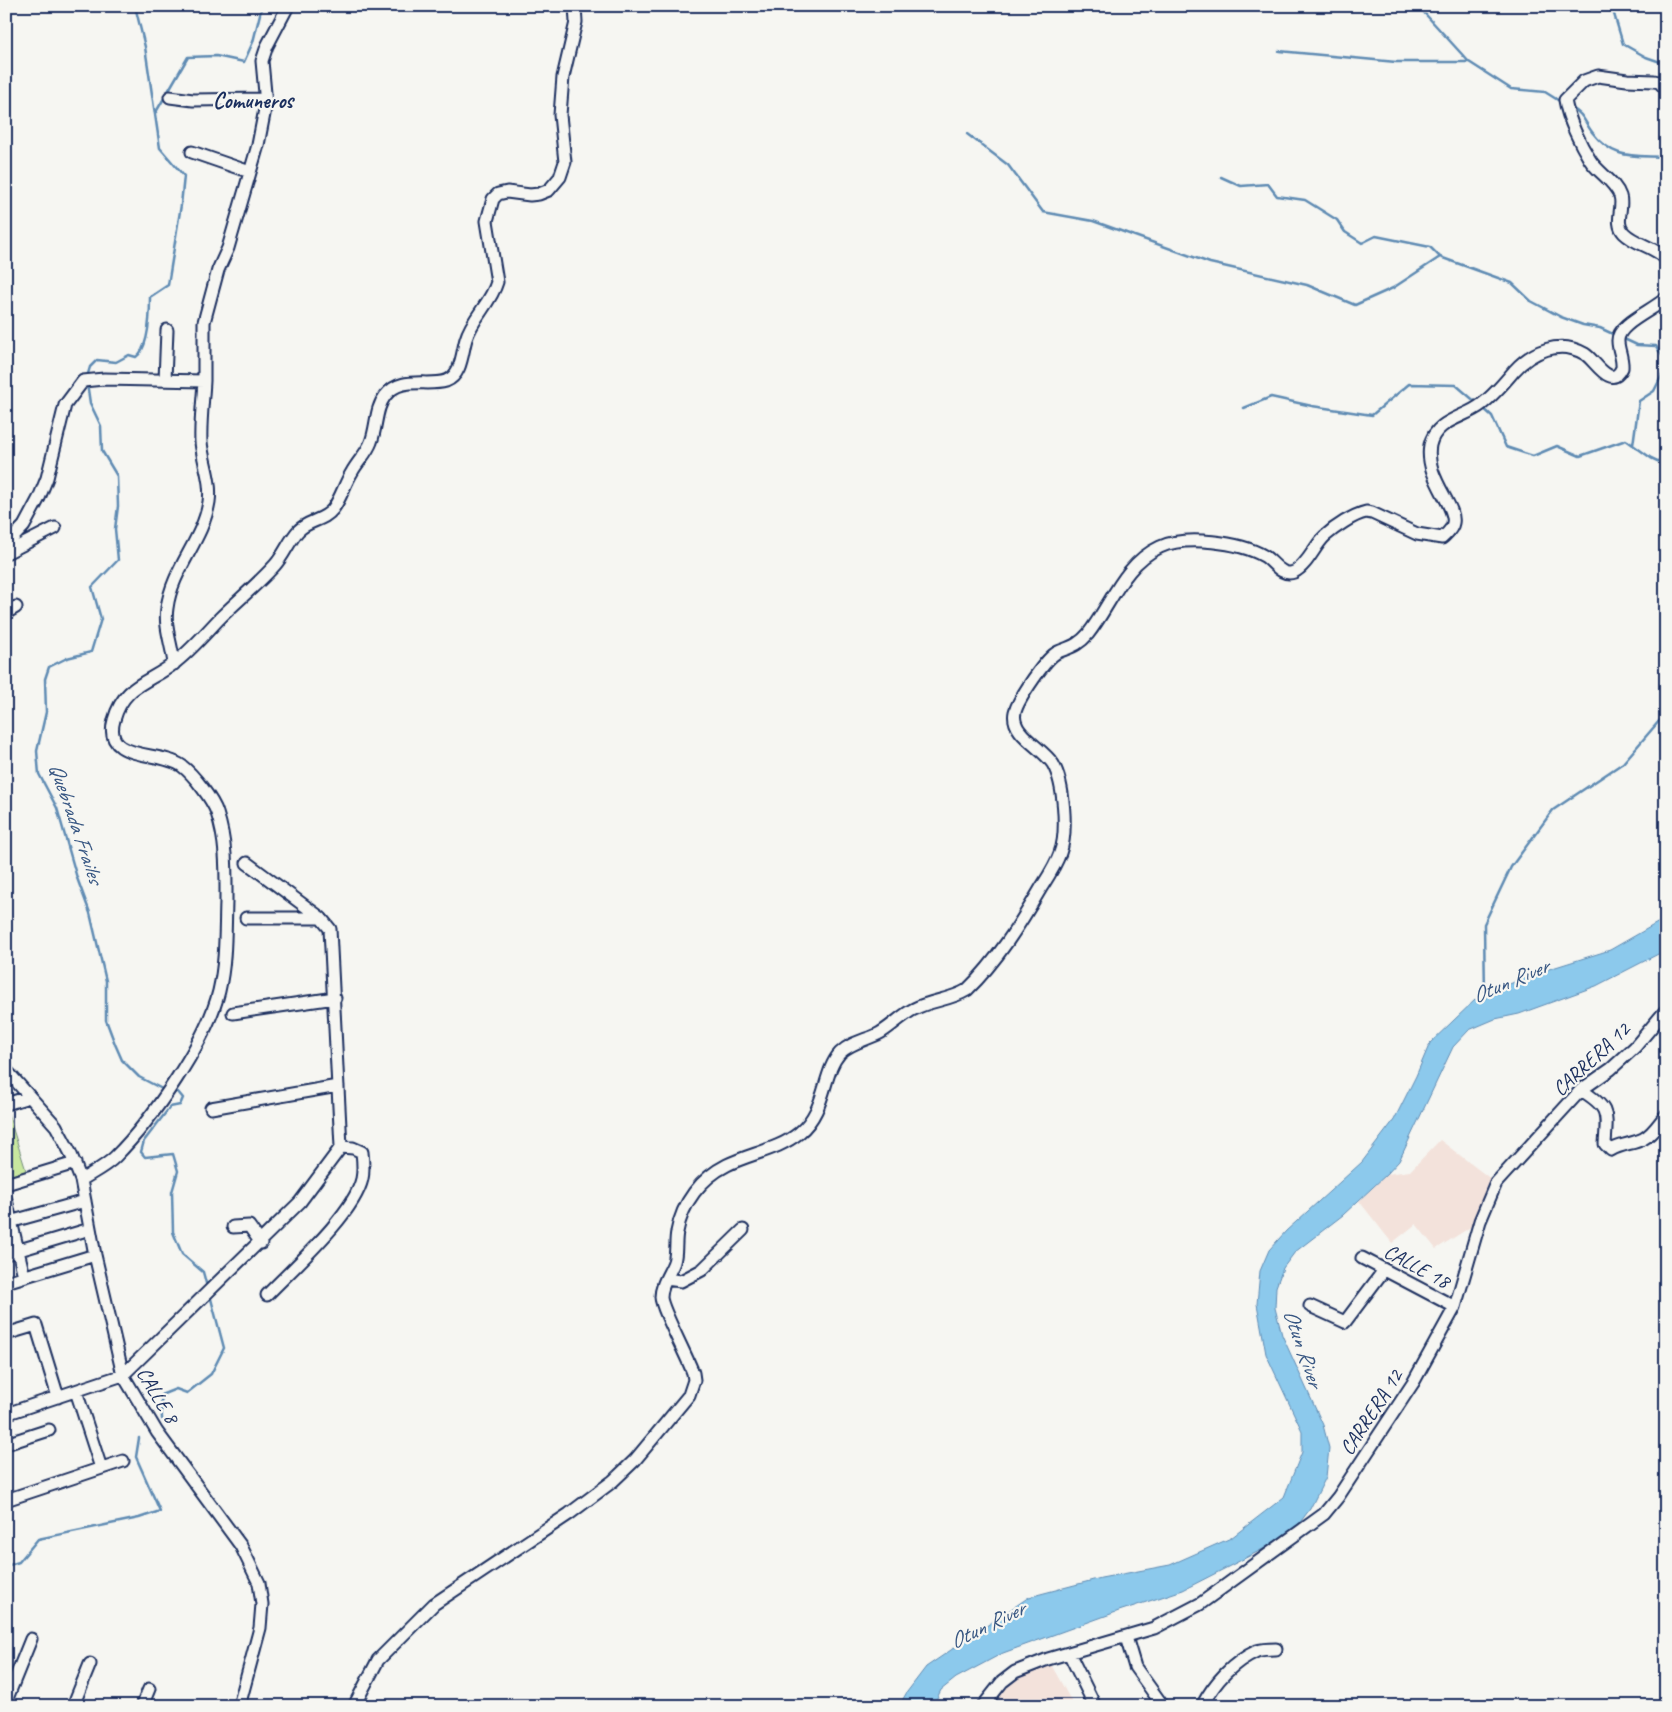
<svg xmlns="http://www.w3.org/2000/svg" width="1672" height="1712" font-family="Caveat,sans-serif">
<rect width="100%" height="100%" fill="#f6f6f2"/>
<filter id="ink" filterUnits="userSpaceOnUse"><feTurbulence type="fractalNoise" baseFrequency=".02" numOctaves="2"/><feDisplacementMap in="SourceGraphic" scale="10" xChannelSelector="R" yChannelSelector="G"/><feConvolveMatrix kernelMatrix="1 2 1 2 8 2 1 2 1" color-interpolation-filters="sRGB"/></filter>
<g filter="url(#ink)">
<path fill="#f3e2db" d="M1440 1140 1496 1183 1480 1221 1436 1249 1416 1224 1392 1243 1359 1201 1387 1174 1410 1171Z
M1048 1659 1074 1706H983L1002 1682Z"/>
<path fill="#c8e79f" stroke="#728b7e" d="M6 1107 28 1177 6 1184Z"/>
<path fill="#8cc9ec" stroke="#5f8bb3" d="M1666 918V950L1596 986 1519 1014 1495 1019 1469 1030 1453 1047 1399 1161 1387 1174 1343 1215 1295 1252 1283 1268 1276 1287 1275 1308 1282 1335 1323 1425 1329 1448 1326 1477 1310 1509 1295 1529 1263 1549 1183 1590 1119 1611 1003 1653 956 1678 941 1690 933 1706H899L907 1692 926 1667 1029 1597 1101 1578 1170 1565 1231 1538 1284 1497 1302 1452V1431L1266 1354 1257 1304 1260 1271 1269 1250 1286 1231 1362 1162 1394 1120 1416 1076 1430 1043 1476 999 1530 975 1610 950Z"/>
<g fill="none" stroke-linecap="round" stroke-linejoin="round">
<path stroke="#5f8bb3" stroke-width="2.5" d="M1418 6 1469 62
M1610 6 1614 14 1623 44 1646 57 1666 64
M1279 51 1396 62H1469L1511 89 1545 92 1561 102
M1570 107C1585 115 1583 120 1592 132 1614 161 1635 155 1666 157
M156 112 188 57 216 56 244 62 253 42 262 6
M967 134 1008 165 1043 212 1093 221 1210 263 1307 285 1355 305 1393 288 1440 257 1512 283 1531 301 1561 317 1583 325 1600 328 1615 335
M1221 177 1241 186 1268 184 1277 196 1305 200 1337 220 1345 232 1362 243 1376 236 1430 247 1440 257
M1622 338 1637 345 1656 346 1666 362
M87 377 90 367 97 360 116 362 129 355 136 357C149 348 150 312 150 297L168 285 181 205 184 176 160 148 145 47 135 6
M87 383 90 403 101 426 102 451 117 476 118 506 115 529 118 560 92 587 101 619 91 652 67 658 49 667 45 679 46 712 37 751 39 774 57 808 77 878 90 913 106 981V1020L115 1044 122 1060 139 1077 164 1090
M1482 407 1492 416 1506 447 1533 456 1557 446 1580 456 1626 440 1651 458 1666 465
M1244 408 1271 397 1312 406 1372 415 1409 384 1456 385 1478 404
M1633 445 1639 401 1654 391 1666 367
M1485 998 1484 924 1511 867 1553 810 1623 763 1666 713
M172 1092H178L183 1098 180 1105 170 1107 144 1141 141 1152 145 1157 173 1154 178 1171 172 1192 173 1232 182 1254 203 1272 207 1287
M162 1419 161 1395 176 1389 187 1393 211 1374 224 1348 210 1295
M6 1566 19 1562 38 1539 139 1518 160 1511 136 1457 139 1438"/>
<g stroke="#1b2f5e" stroke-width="15">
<path id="minor" d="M1666 89 1659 82 1654 81 1627 80 1598 76 1584 81 1565 100C1568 119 1580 144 1590 160 1598 173 1615 181 1620 196 1624 207 1614 223 1624 233 1636 245 1654 246 1666 259
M170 97 193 100 265 99
M192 152 250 172
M165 380 167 330
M204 381V322L218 270 228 248 258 145 266 104 262 61 267 46 288 6
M6 545 24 526 39 498 47 478 65 405 83 381 104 379 204 381C203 401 200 422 201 442 203 463 212 481 209 502 203 540 172 569 167 608 164 627 172 645 174 664
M6 553 55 528
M6 613 16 607
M247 863 321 918
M233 1013 335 998
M6 1070 56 1126 70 1152 81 1180 95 1255 123 1375 157 1432 241 1546 259 1583 262 1604 260 1628 239 1706
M1581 1090C1610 1108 1607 1113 1605 1144L1611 1150C1621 1144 1633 1144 1643 1139 1653 1134 1659 1123 1666 1115
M6 1104 29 1097
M211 1108 338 1086
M81 1180C92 1173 106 1166 115 1157 152 1120 207 1041 219 991 226 961 225 932 226 902 226 872 227 843 217 813 213 800 193 774 182 766 160 750 102 762 114 720 124 683 151 683 177 661 192 649 205 634 219 619 237 601 258 584 275 565 284 555 289 541 298 531 308 520 324 521 333 509 341 498 345 483 352 472 358 461 367 453 371 442 377 427 375 409 385 396 401 375 426 387 446 381 462 375 462 352 466 339 472 318 491 303 497 282L487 221 493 199 498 194 507 192 530 195 539 194 549 190 560 177 565 162 560 115 563 77 576 22 575 6
M6 1184 75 1163
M6 1200 24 1276
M6 1223 85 1201
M233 1227 249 1226 261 1243
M6 1254 90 1229
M1362 1258 1455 1307
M666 1279 681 1281 702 1270 743 1230
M6 1282 95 1255
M267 1295C293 1268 354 1214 362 1179 364 1170 363 1161 362 1152L353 1148 341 1147
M1310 1306 1345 1322 1384 1270
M6 1334 36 1325 58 1397
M76 1391 101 1468
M6 1414 123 1375 300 1202 341 1147 330 929 321 918H246
M6 1444 49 1430
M6 1500 123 1461
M1126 1637 1135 1667 1163 1706
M1069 1653 1095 1706
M6 1701 31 1639
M73 1706 90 1664
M142 1706 149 1689
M354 1706 378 1660 434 1604 569 1514 613 1481 635 1460 689 1395 694 1380 693 1373C688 1358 661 1308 661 1297 661 1284 670 1273 674 1262 677 1252 675 1241 677 1232 682 1203 701 1178 727 1165 751 1153 778 1150 799 1133 827 1110 822 1073 840 1053 851 1042 867 1040 880 1033 892 1026 902 1015 914 1009 931 1000 951 1000 967 990 997 961 1020 924 1041 888 1048 877 1056 865 1060 853 1068 832 1064 783 1053 764 1042 747 1010 734 1015 712 1018 700 1046 657 1058 652 1070 647 1079 645 1088 634 1111 605 1123 564 1160 547 1185 535 1240 542 1264 556 1273 561 1281 577 1294 572 1307 566 1315 545 1325 536 1335 527 1353 515 1366 512L1372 513 1417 534 1442 538C1446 534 1452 530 1453 523 1457 506 1424 477 1430 445 1436 419 1465 418 1482 404 1494 395 1504 383 1514 371 1532 351 1560 339 1585 354 1595 360 1611 391 1622 368 1623 358 1618 350 1618 341 1617 324 1654 310 1666 298
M983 1706 1002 1682 1015 1672 1048 1659 1154 1628 1200 1604 1324 1514 1338 1497 1413 1383 1455 1307 1480 1221 1496 1183 1581 1090 1611 1069 1635 1047 1666 1010
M1202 1706C1214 1683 1233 1662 1257 1651 1262 1649 1270 1649 1276 1649"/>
</g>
<use href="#minor" stroke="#f6f6f2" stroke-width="11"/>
</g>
</g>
<g text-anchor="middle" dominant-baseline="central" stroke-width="4.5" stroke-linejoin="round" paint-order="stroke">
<g font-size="21" fill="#1b2f5e" stroke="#f6f6f2">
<text transform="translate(1591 1059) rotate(-43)">CARRERA 12</text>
<text transform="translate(1417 1266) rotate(28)">CALLE 18</text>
<text transform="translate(158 1395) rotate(59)">CALLE 8</text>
<text transform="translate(1371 1412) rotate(-57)">CARRERA 12</text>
</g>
<g font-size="22" font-weight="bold" fill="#1b2f5e" stroke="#f6f6f2">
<text x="253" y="101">Comuneros</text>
</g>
<g font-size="22" font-style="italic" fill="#375682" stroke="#f6f6f2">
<text transform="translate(76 823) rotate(71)">Quebrada Frailes</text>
<text transform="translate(1510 981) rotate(-23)">Otun River</text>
<text transform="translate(1303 1348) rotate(71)">Otun River</text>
<text transform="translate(987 1625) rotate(-26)">Otun River</text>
</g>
</g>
<rect width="1672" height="1712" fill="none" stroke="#f6f6f2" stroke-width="25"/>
<rect x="12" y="12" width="1647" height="1687" fill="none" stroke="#1b2f5e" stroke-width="2" filter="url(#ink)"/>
</svg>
